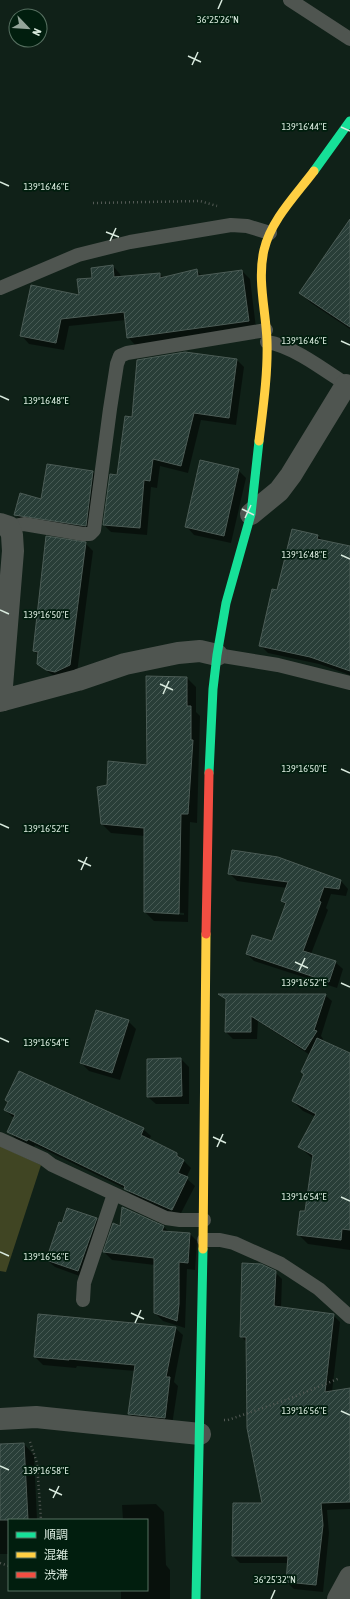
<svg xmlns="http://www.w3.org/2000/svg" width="350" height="1599" font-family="'Asap Condensed','Noto Sans JP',sans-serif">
<defs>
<pattern id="building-hatch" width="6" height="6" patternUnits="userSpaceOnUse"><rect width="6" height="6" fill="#293e38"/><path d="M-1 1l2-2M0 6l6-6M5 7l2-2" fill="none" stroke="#475a54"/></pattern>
</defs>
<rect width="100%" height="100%" fill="#102118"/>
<path fill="#404523" d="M0 1146 41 1165 6 1272 0 1271Z"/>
<path fill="#0007" fill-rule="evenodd" d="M350 221V329L311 303 301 293Z
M113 266 120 274 121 277 159 274 164 278 196 270 202 276 242 271 250 279 256 328 135 345 128 337 126 320 69 326 64 350 29 344 22 336 80 296 93 279Z
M236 359 244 367 236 425 201 420 188 473 160 466 157 488 151 487 147 535 111 532 104 525 133 418Z
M238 470 246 478 231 543 194 535 187 527Z
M93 472 100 480 93 532 23 522 15 514Z
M318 536 350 567V675L319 664 268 653 260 645 278 591Z
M85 543 93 551 77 673 55 677 38 664 39 656 33 650Z
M187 678 196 687V712L200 716 197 823 190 822 188 922 154 921 145 912V836L111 833 102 824 108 785 148 766ZM152 911 184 913V915L152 913Z
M229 873 341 881 348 889 346 896 331 894 326 908 328 910 311 954 335 962 343 969 337 988 254 961 247 954 272 942 286 905 282 901 287 888 237 881Z
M221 995H325L332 1001 321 1036 323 1039 321 1041 350 1054V1250L308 1244 298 1234 306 1212 313 1159 300 1147 316 1117 303 1111 293 1101 305 1075 310 1055 258 1021 257 1039H233L226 1032 227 1000Z
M128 1021 136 1029 120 1080 89 1071 81 1063Z
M181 1059 189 1067V1104H156L148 1097Z
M6 1100 143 1129 151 1136 149 1140 177 1154 191 1168 186 1178 195 1186 179 1217 133 1197 126 1189 35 1145 34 1147 16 1139 8 1131 14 1118 5 1110 8 1102Z
M123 1209 164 1227 169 1232 190 1234 197 1241 195 1270 187 1269 185 1328 163 1321 155 1313V1265L112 1260 104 1252 114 1225 121 1227Z
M96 1219 104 1227 85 1278 55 1267 47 1260Z
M275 1272 282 1279 281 1308 333 1315 340 1322 332 1392 350 1389V1509L327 1510 329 1533 323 1592 294 1589 287 1582 289 1563H240L233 1556 264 1504 247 1343 241 1336Z
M175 1328 183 1335 174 1382 178 1386 172 1425 137 1421 129 1414 135 1371 77 1366 76 1368 43 1365 35 1357Z
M24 1444 34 1455 37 1520H9V1554H0V1445Z
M156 1504 164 1512 166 1565 170 1570V1599H121V1590H147V1520H123L122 1505Z"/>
<path fill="url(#building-hatch)" stroke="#4c5c56" d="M350 219V327L299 293Z
M113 265 114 277 160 273V278L197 269 198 276 242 270 249 321 127 338 124 312 61 319 56 343 20 336 31 285 79 295 77 279 92 278 91 268Z
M185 352 237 359 229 418 194 413 181 466 153 459 150 481 144 480 140 528 103 525 110 474 117 475 125 416 132 417 137 360Z
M200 460 239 469 224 536 185 527Z
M47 464 93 471 86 526 14 515 20 493 41 499Z
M292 529 318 535 317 539 350 546V671L310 657 259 646 272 589 277 590Z
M46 536 86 542 70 665 55 672 46 670 37 664 38 652 33 651Z
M146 676 187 677V706H191V740H193L188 814H181L179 914 144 912V828L101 824 97 787 107 785 108 761 147 765Z
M232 850 278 857 341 880 339 889 324 887 319 901 321 902 303 951 336 961 329 982 246 954 252 935 272 941 286 903 281 901 288 882 228 874Z
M218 994H326L314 1030 317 1031 305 1050 251 1016V1032H225L226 999Z
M96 1010 129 1020 112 1073 80 1063Z
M317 1038 350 1053V1230L342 1229 341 1240 297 1235 300 1211H305L313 1155 298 1147 316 1114 292 1101 304 1074 301 1072Z
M181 1058 182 1096 147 1097V1059Z
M19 1071 144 1128 141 1135 177 1153V1156L184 1160 178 1173 188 1177 172 1210 124 1189 125 1186 28 1139 27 1141 7 1132 15 1115 4 1110 8 1102 5 1100Z
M122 1207 164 1226 162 1231 190 1233 188 1263 179 1262V1304L177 1321 154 1313V1258L103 1252 113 1223 120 1226Z
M67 1208 97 1218 78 1271 46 1260 59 1222 62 1223Z
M242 1263 261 1264 276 1271 274 1306 334 1314 325 1392 350 1388V1502L321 1503 323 1525 316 1585 286 1582 288 1556H232L233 1503H262L247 1428 246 1337H240Z
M38 1314 176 1327 166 1377H170L165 1418 128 1414 135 1365 69 1359V1360L34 1357Z
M24 1443 28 1520H0V1444Z"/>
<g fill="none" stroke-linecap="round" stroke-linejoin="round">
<path stroke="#545a55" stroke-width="2.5" stroke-dasharray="1 3" stroke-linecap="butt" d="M93 203 200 201 217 206
M224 1420H228L286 1400 340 1378
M30 1442 37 1463 41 1520
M0 1563 9 1566"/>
<path stroke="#4f5550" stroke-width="14" d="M290 0 350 39
M0 288 78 255 130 242 231 225 247 226 270 233
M267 342C294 346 327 372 350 387
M9 527 24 524 83 534H90L94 530 110 409 117 364 120 356 127 353 266 330
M217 655 278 665 350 683
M0 1139 44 1159 52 1165 166 1218 180 1220H204
M204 1240H220L234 1243 281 1264 319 1289 350 1317
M83 1300 84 1283 114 1194"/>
<path stroke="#4f5550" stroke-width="22" d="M251 514 279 491 291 475 346 385
M0 524 9 527 12 535 13 551 2 686 4 700
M0 701 78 680 125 664 178 653 200 651 217 655
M0 1419 36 1417 200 1434
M338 1599 350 1577"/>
<path stroke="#16e098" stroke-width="9" d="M314 171 350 121
M209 773 213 689 217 655 226 603 251 514 259 441
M196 1599 203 1249"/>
<path stroke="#ffcf43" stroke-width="9" d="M259 441C263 408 268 374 267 341 266 311 257 280 264 250 271 220 296 195 314 171
M203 1249 206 934"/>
<path stroke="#f24e42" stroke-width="9" d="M206 934 209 773"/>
</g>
<path fill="none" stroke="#d9eade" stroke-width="1.5" d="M218 9 222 0M188 56 201 62M192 65 198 52M341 127 350 131M0 182 9 186M106 232 119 237M110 241 116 228M341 341 350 345M0 396 9 400M242 509 254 515M245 518 251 505M341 555 350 559M0 610 9 614M160 684 173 690M163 694 169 681M341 769 350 773M0 824 9 828M78 860 91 866M81 870 87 857M295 962 308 968M299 971 305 958M341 983 350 987M0 1038 9 1042M213 1137 226 1143M217 1147 223 1134M341 1197 350 1201M0 1252 9 1256M131 1313 144 1319M135 1323 141 1310M341 1411 350 1415M0 1466 9 1470M49 1489 62 1495M53 1498 59 1486M271 1599 275 1590"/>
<g font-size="10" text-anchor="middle" fill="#d9eade" stroke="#011e0e" stroke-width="3.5" stroke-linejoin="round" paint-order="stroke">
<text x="218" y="23">36°25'26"N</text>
<text x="304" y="130">139°16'44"E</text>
<text x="46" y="190">139°16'46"E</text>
<text x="304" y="344">139°16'46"E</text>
<text x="46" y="404">139°16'48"E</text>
<text x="304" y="558">139°16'48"E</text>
<text x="46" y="618">139°16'50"E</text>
<text x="304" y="772">139°16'50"E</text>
<text x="46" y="832">139°16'52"E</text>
<text x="304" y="986">139°16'52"E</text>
<text x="46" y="1046">139°16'54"E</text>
<text x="304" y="1200">139°16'54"E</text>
<text x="46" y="1260">139°16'56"E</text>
<text x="304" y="1414">139°16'56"E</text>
<text x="46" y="1474">139°16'58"E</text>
<text x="275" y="1583">36°25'32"N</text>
</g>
<rect x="8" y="1519" width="140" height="72" fill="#011e0e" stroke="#577061"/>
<rect x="16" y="1532" width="20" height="6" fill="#16e098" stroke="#577061"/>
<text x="44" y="1539" font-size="12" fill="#d9eade">順調</text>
<rect x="16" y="1552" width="20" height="6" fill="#ffcf43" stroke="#577061"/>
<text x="44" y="1559" font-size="12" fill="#d9eade">混雑</text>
<rect x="16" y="1572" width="20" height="6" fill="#f24e42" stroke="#577061"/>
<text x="44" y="1579" font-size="12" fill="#d9eade">渋滞</text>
<g transform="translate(28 28) rotate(115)"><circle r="19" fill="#011e0e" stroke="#577061"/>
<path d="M0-3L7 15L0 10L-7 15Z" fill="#93a499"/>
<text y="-6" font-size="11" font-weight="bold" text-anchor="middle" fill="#d9eade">N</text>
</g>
</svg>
